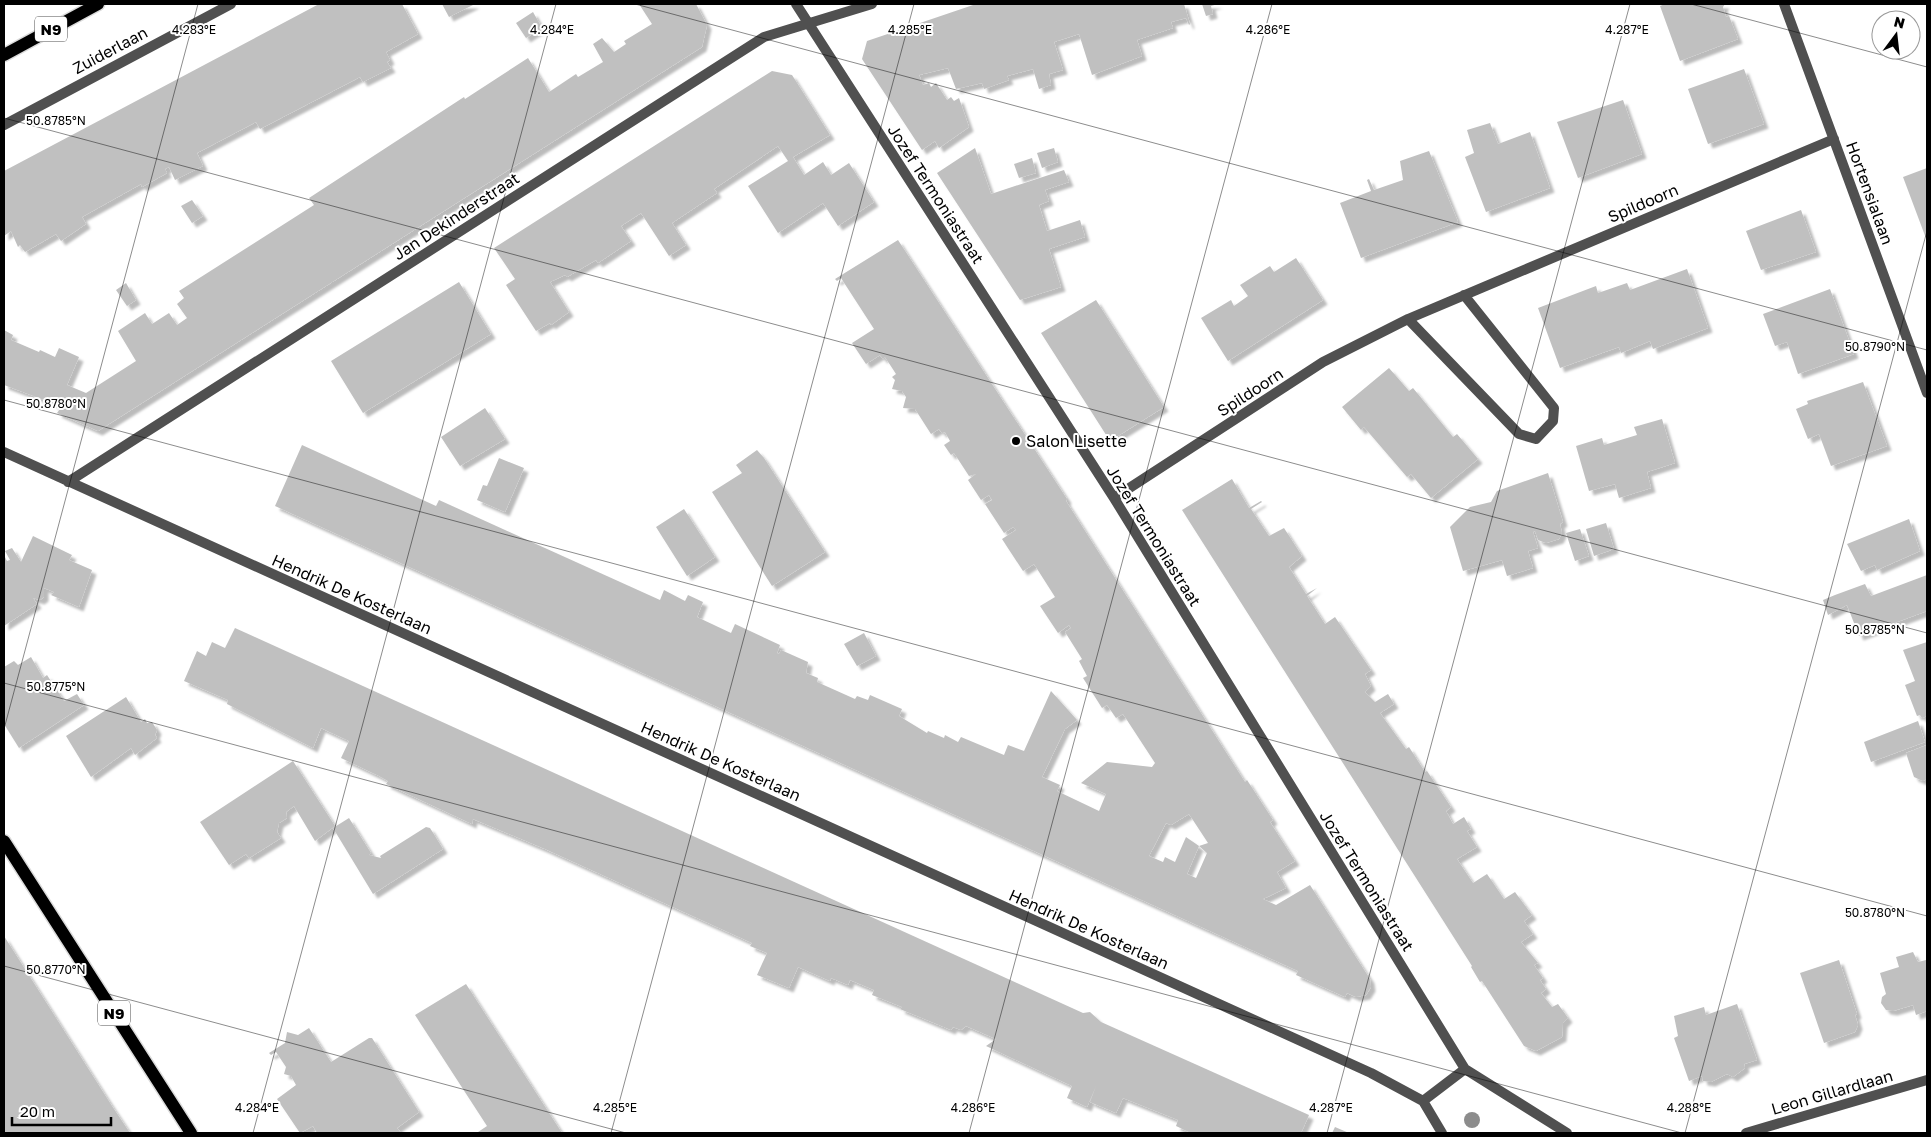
<svg xmlns="http://www.w3.org/2000/svg" width="1931" height="1137" font-family="'Golos Text',sans-serif">
<defs>
<filter id="shadow"><feDropShadow dx="4.5" dy="4.5" stdDeviation="1" flood-color="#0004"/></filter>
</defs>
<rect width="100%" height="100%" fill="#fff"/>
<path fill="#c0c0c0" fill-rule="evenodd" filter="url(#shadow)" d="M319 4H402L418 34 386 52 390 60 387 62 391 68 363 82 360 77 260 129 256 122 197 153 203 166 175 180 169 167 165 169 167 173 142 187 141 184 82 217 86 224 61 241 56 234 25 252 20 245 18 247 11 231 4 236V171Z
M442 4H475L449 17Z
M639 4H696L707 25 702 47 98 431 57 413 60 409 54 407 55 404 4 385V330L13 335 11 340 39 352 40 350 55 357 59 348 79 357 67 385 86 393 136 361 118 331 145 313 152 324 169 313 177 325 187 318 177 304 184 298 179 291 314 205 309 198 464 97 465 99 528 58 549 92 576 74 578 77 603 62 593 44 602 38 614 52 626 44 624 41 652 24Z
M976 4H1184L1190 24 1189 25 1186 18 1171 22 1173 28 1137 40 1142 56 1092 75 1079 34 1054 42 1063 70 1049 74 1051 85 1039 89 1033 69 1007 76 1009 80 984 89 982 83 956 89 948 68 919 75 923 85 929 83 931 87 936 83 947 100 951 97 954 101 959 98 969 127 939 148 935 141 922 150 862 59 867 41Z
M1202 4H1218L1211 6 1213 14 1206 16Z
M1665 4H1725L1723 7 1726 17 1729 16 1738 39 1680 61 1660 6Z
M533 12 542 28 526 38 516 23Z
M1744 69 1764 124 1708 144 1688 89Z
M772 71 792 75 830 135 793 157 804 175 823 162 831 175 849 163 874 202 838 226 823 203 778 233 748 186 788 161 778 146 714 189 717 193 672 223 686 245 669 256 641 213 621 226 631 241 598 263 596 260 567 277 565 275 550 282 569 312 551 325 550 323 536 331 506 285 515 279 494 248Z
M1623 100 1642 154 1578 178 1557 122Z
M1490 123 1498 144 1530 132 1550 188 1486 212 1465 157 1474 153 1467 130Z
M975 148 991 194 1064 170 1069 182 1045 190 1049 201 1039 205 1047 231 1080 220 1085 237 1049 249 1061 287 1020 300 937 173Z
M1054 148 1058 162 1042 168 1037 153Z
M1429 151 1458 222 1361 258 1340 203 1371 191 1367 180 1369 179 1374 190 1403 180 1400 161Z
M1032 158 1036 173 1019 178 1014 164Z
M1927 168V241L1903 177Z
M192 200 203 216 192 223 181 206Z
M1801 210 1816 252 1761 270 1746 231Z
M898 240 1067 499 1066 501 1245 782 1247 780 1273 820 1270 822 1295 861 1277 872 1286 888 1263 899 1276 905 1310 885 1370 979 1371 987 1366 995 1356 997 1347 993 1345 997 1296 975 1298 971 275 506 302 445 436 506 439 500 660 600 664 590 685 601 688 595 703 602 697 617 731 633 735 624 780 645 777 653 779 654 781 650 808 662 806 673 818 678 817 682 855 699 857 696 868 700 870 695 902 709 899 716 927 733 928 731 944 738 945 735 958 742 961 737 1004 755 1008 745 1024 751 1051 691 1077 720 1065 729 1042 777 1060 785 1057 791 1099 811 1106 794 1081 783 1107 762 1152 767 1155 763 1123 714 1116 718 1107 705 1102 708 1083 678 1087 676 1079 661 1082 659 1065 632 1071 628 1069 625 1058 633 1040 606 1055 597 1034 564 1023 571 1002 539 1016 530 1013 527 1004 533 985 504 992 500 989 495 981 500 968 480 976 474 969 476 954 453 951 455 944 445 950 441 945 432 942 433 939 429 931 434 915 409 903 408 906 397 902 391 892 389 895 380 892 377 896 374 885 357 883 359 880 355 866 364 852 343 874 329 841 278 837 281 835 279ZM1189 814 1208 843 1199 846 1186 837 1175 862 1165 857 1163 862 1149 856 1166 823 1171 825ZM1199 846 1207 853 1196 878 1187 874Z
M1296 258 1323 300 1228 361 1201 318 1231 300 1234 306 1248 296 1240 285 1270 266 1274 272Z
M1687 269 1708 328 1653 349 1650 341 1621 353 1619 347 1560 368 1538 308 1596 286 1598 293 1627 283 1630 290Z
M459 282 491 334 363 413 331 361Z
M126 283 136 300 127 306 116 290Z
M1830 289 1854 354 1798 374 1787 342 1775 346 1763 314Z
M1096 300 1164 407 1110 441 1041 333Z
M1389 368 1409 391 1413 388 1453 437 1457 434 1478 459 1431 498 1411 474 1407 477 1364 427 1361 430 1342 407Z
M1863 382 1887 446 1831 466 1819 434 1808 439 1796 409 1808 404 1807 401Z
M485 408 505 439 460 466 441 437Z
M1662 419 1675 463 1647 472 1651 488 1619 498 1615 484 1589 491 1576 446 1602 438 1604 445 1637 435 1634 427Z
M757 450 764 458 825 552 772 586 712 492 742 473 736 465Z
M499 458 524 468 505 512 477 500 483 485 487 486Z
M1548 473 1563 522 1560 524 1562 533 1559 539 1546 543 1538 540 1535 531 1533 532 1538 548 1528 551 1533 568 1507 576 1502 560 1463 571 1450 527 1470 507 1491 502 1497 491Z
M1232 479 1249 508 1261 501 1262 502 1251 509 1269 536 1284 528 1302 556 1289 567 1306 594 1317 588 1307 596 1325 624 1335 617 1371 670 1365 674 1371 686 1365 692 1375 702 1388 694 1394 704 1380 713 1406 749 1409 747 1425 772 1427 771 1451 807 1446 811 1453 824 1464 817 1471 829 1467 831 1477 847 1457 859 1473 883 1487 874 1504 899 1515 892 1532 915 1524 921 1533 934 1521 942 1538 963 1534 965 1543 978 1540 980 1546 989 1541 993 1552 1007 1558 1004 1568 1018 1563 1023 1562 1037 1536 1051 1524 1046 1482 981 1480 982 1471 967 1472 966 1182 510Z
M684 509 715 557 687 576 656 527Z
M1909 519 1920 551 1877 570 1875 565 1861 571 1847 544Z
M1606 523 1614 549 1594 556 1586 529Z
M1580 529 1589 556 1575 561 1566 533Z
M33 536 72 555 69 560 92 570 79 607 51 595 54 592 44 588V597L40 600 33 598 37 604 4 626V555L7 561 10 560 5 551 12 548 21 562Z
M1927 575V611L1859 636 1847 605 1828 615 1823 600 1835 595 1865 584 1871 596Z
M235 628 1083 1013 1090 1012 1101 1022 1309 1115 1301 1133H1191L1176 1126 1178 1120 1123 1098 1116 1113 1090 1102 1096 1086 1087 1107 1067 1098 1072 1086 986 1046 996 1039 966 1026 961 1030 953 1027 951 1030 900 1009 902 1007 872 995 874 990 850 980 848 985 831 978 830 981 798 967 789 988 757 975 767 953 750 946 752 943 545 849 473 819 472 824 386 784 388 781 379 776 341 758 349 741 321 728 313 748 227 704 228 700 184 681 197 651 206 656 212 642 225 648Z
M864 633 876 656 857 666 844 644Z
M1927 642V716L1922 718 1920 715 1917 716 1905 685 1915 681 1903 650Z
M31 657 43 678 47 675 64 701 77 694 84 705 19 748 4 724V667L14 661 18 665Z
M126 697 141 722 145 719 147 723 152 722 157 730 155 735 157 738 135 755 131 748 91 777 66 736Z
M1918 721 1925 742 1871 762 1864 742Z
M1927 745V779L1923 781 1914 777 1906 753Z
M293 761 335 826 315 841 294 806 286 812 287 818 279 823 277 832 281 838 249 858 246 854 229 865 200 822Z
M349 818 371 853 369 855 381 858 380 856 426 827 430 828 443 849 373 894 333 828Z
M4 936 112 1106 130 1133H4Z
M1913 952 1918 962 1926 960 1927 966V1011L1916 1015 1913 1005 1893 1011 1886 1010 1881 1003 1882 997 1886 994 1880 973 1899 967 1896 957Z
M1839 960 1857 1014 1855 1015 1858 1025 1855 1032 1824 1043 1800 973Z
M466 984 562 1133 478 1132 487 1126 415 1015Z
M1737 1004 1757 1060 1744 1064 1745 1068 1733 1077 1727 1074 1711 1082 1703 1081 1702 1076 1689 1081 1674 1038 1678 1036 1674 1016 1704 1007 1706 1015Z
M309 1028 331 1062 369 1038H372L419 1112 397 1128 401 1133H317L313 1126 300 1133 277 1099 296 1085 291 1076 284 1074 286 1067 276 1052 271 1055 269 1053 285 1043 287 1032 298 1035Z
M1335 1127 1349 1133H1332Z"/>
<g fill="none" stroke-linecap="round" stroke-linejoin="round">
<g stroke="#dbdbdb" stroke-width="15">
<path id="primary" d="M4 55 98 4
M4 841 191 1133"/>
</g>
<path stroke="#505050" stroke-width="10" d="M796 4 1114 498 1465 1069
M1784 4 1927 393
M4 125 231 4
M1408 319 1519 434 1536 439 1553 421 1554 408 1464 295
M4 452 1371 1073 1423 1101 1442 1133
M68 482 764 37 872 4
M1114 498 1323 362 1408 319 1834 139
M1423 1101 1465 1069 1567 1133
M1746 1133 1927 1080"/>
<use href="#primary" stroke="#000" stroke-width="12"/>
</g>
<circle fill="#8c8c8c" cx="1472" cy="1120" r="8"/>
<path fill="none" stroke="#000" stroke-width="1" stroke-opacity="0.45" d="M635 4 1927 350M1691 4 1927 67M4 118 1927 633M4 400 1927 916M4 683 1682 1133M4 729 198 4M4 966 626 1133M253 1133 556 4M611 1133 914 4M969 1133 1272 4M1327 1133 1630 4M1685 1133 1927 231"/>
<circle fill="#000" stroke="#fff" stroke-width="2" cx="1016" cy="441" r="5"/>
<g text-anchor="middle" dominant-baseline="central" stroke-width="4" stroke-linejoin="round" paint-order="stroke">
<g fill="#fff" stroke="#4c4c4c" stroke-width="1">
<rect x="35" y="16.5" width="32" height="25" rx="4"/>
<rect x="98" y="1000.5" width="32" height="25" rx="4"/>
</g>
<g font-size="15" font-weight="bold" fill="#000">
<text x="51" y="29">N9</text>
<text x="114" y="1013">N9</text>
</g>
<g font-size="16" fill="#000" stroke="#fff">
<text transform="translate(110 50) rotate(-28)">Zuiderlaan</text>
<text transform="translate(1870 193) rotate(70)">Hortensialaan</text>
<text transform="translate(936 194) rotate(57)">Jozef Termoniastraat</text>
<text transform="translate(1643 203) rotate(-23)">Spildoorn</text>
<text transform="translate(456 216) rotate(-33)">Jan Dekinderstraat</text>
<text transform="translate(1250 392) rotate(-33)">Spildoorn</text>
<text transform="translate(1154 536) rotate(58)">Jozef Termoniastraat</text>
<text transform="translate(352 594) rotate(24)">Hendrik De Kosterlaan</text>
<text transform="translate(721 761) rotate(24)">Hendrik De Kosterlaan</text>
<text transform="translate(1367 881) rotate(58)">Jozef Termoniastraat</text>
<text transform="translate(1089 929) rotate(24)">Hendrik De Kosterlaan</text>
<text transform="translate(1832 1092) rotate(-16)">Leon Gillardlaan</text>
</g>
<g font-size="16" fill="#000" stroke="#fff" text-anchor="start">
<text x="1026" y="441">Salon Lisette</text>
</g>
</g>
<g font-size="12" text-anchor="middle" fill="#000" stroke="#fff" stroke-width="4" stroke-linejoin="round" paint-order="stroke">
<text x="194" y="34">4.283°E</text>
<text x="552" y="34">4.284°E</text>
<text x="910" y="34">4.285°E</text>
<text x="1268" y="34">4.286°E</text>
<text x="1627" y="34">4.287°E</text>
<text x="56" y="125">50.8785°N</text>
<text x="1875" y="351">50.8790°N</text>
<text x="56" y="408">50.8780°N</text>
<text x="1875" y="634">50.8785°N</text>
<text x="56" y="691">50.8775°N</text>
<text x="1875" y="917">50.8780°N</text>
<text x="56" y="974">50.8770°N</text>
<text x="257" y="1112">4.284°E</text>
<text x="615" y="1112">4.285°E</text>
<text x="973" y="1112">4.286°E</text>
<text x="1331" y="1112">4.287°E</text>
<text x="1689" y="1112">4.288°E</text>
</g>
<rect width="1931" height="1137" fill="none" stroke="#000000" stroke-width="10"/>
<g transform="translate(1896 35) rotate(15)"><circle r="24" fill="#ffffff" stroke="#999999"/>
<path d="M0-4L9 19L0 12L-9 19Z" fill="#000000"/>
<text y="-8" font-size="14" font-weight="bold" text-anchor="middle" fill="#000000">N</text>
</g>
<path d="M12 1117v8h99v-8" fill="none" stroke="#000000" stroke-width="2.5"/>
<text x="20" y="1117" font-size="15" fill="#000000" stroke="#ffffff" stroke-width="4" paint-order="stroke">20 m</text>
</svg>
